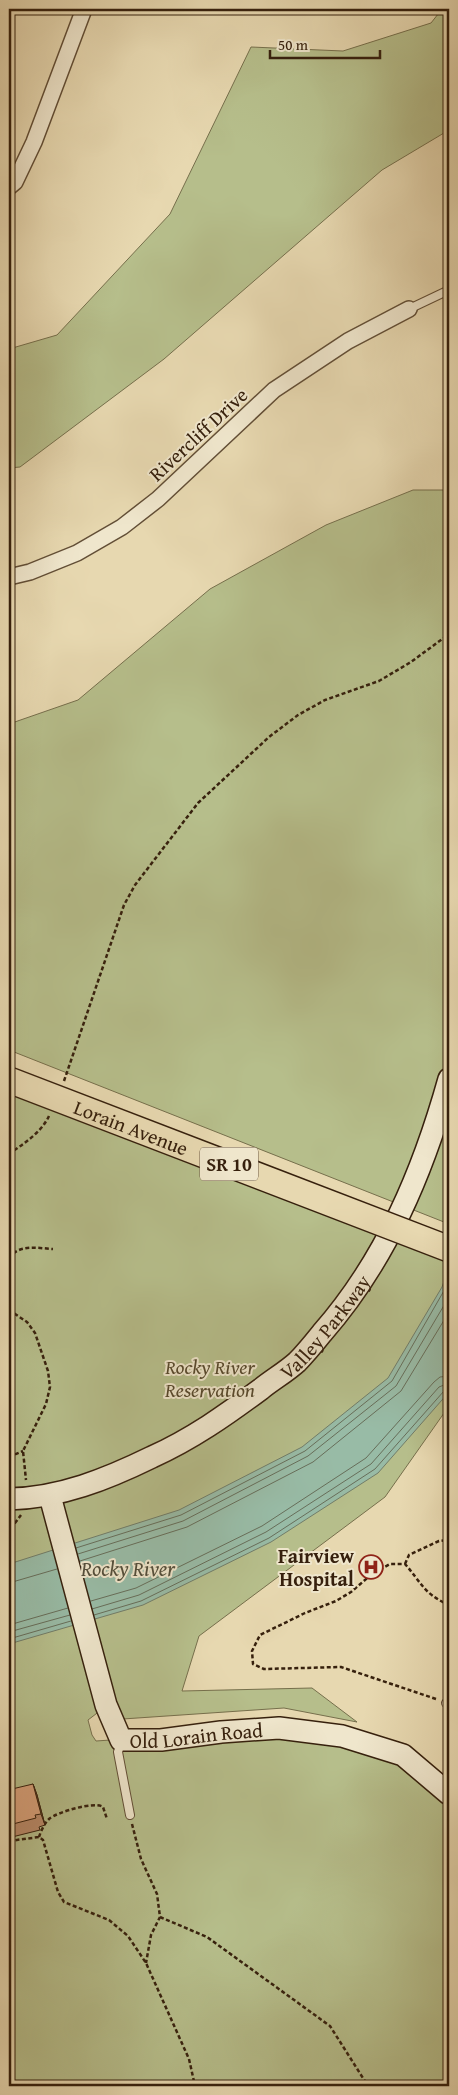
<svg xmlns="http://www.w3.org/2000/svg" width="458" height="2095" font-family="'Gentium Book Plus',serif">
<rect width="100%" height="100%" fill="#e7d8b0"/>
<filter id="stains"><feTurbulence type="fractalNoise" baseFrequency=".004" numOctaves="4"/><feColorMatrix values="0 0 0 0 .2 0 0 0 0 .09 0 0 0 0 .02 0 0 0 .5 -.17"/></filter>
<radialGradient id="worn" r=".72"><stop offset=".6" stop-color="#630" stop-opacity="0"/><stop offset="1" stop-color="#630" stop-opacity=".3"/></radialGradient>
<path fill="#b6be8b" stroke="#766f4c" d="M442 9H449V130L382 170 164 359 20 467 9 468V349L57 335 170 214 251 47 343 51 431 23Z
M413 490H449V1224L9 1050V724L78 700 210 589 326 525Z
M9 1073 449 1261V1406L385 1497 199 1636 182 1691 312 1688 357 1722 284 1708 108 1720 105 1707 88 1720 92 1735 96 1741 283 1728 406 1751 449 1796V2086H9Z"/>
<path fill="#98bba6" stroke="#717d69" d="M449 1267V1392L378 1473 271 1542 143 1605 9 1644V1564L179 1510 302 1447 388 1378 442 1287Z"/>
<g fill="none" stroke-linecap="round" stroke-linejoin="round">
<path stroke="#676e5a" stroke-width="1" d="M76 1548 181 1515 305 1451 392 1381 449 1282
M78 1554 183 1521 308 1456 396 1386 449 1297
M80 1561 187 1527 313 1462 401 1391 449 1312
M9 1583 57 1569
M91 1601 136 1588 262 1526 366 1458 434 1382 440 1377 449 1376
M92 1609 139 1595 266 1532 371 1464 439 1387 449 1383
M94 1615 141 1601 269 1538 375 1469 444 1391 449 1390
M9 1625 68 1608
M9 1632 70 1615
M9 1639 71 1621"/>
<g stroke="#624e36" stroke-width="10">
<path id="lane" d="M409 309 449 290
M446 1703 449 1704
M121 1742 118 1752 130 1815"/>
</g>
<g stroke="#624e36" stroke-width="18">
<path id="street" d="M9 187 15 182 34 142 84 9
M9 577 30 572 77 553 122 527 158 499 274 390 348 341 409 309"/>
</g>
<g stroke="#36200d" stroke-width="24">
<g id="secondary">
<path id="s1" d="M50 1496 106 1705 121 1740H161L221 1732 279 1728 342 1736 403 1755 449 1794"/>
<path id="s2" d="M9 1499C60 1498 107 1479 152 1457 192 1439 226 1415 261 1389 272 1380 286 1372 297 1362 306 1353 314 1343 322 1333 386 1260 423 1172 449 1079"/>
</g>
</g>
<path stroke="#36200d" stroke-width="2.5" stroke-dasharray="4 2.5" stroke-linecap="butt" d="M64 1081 124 905 135 885 198 803 269 737 298 715 325 700 379 681 411 662 449 634
M9 1154C23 1144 41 1133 49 1116
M9 1258C19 1244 37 1248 53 1249
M9 1310 27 1322 35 1333 48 1371 50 1387 46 1404 23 1451 26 1480
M9 1457 23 1451
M9 1526 15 1523 21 1515
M405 1564 409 1555 439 1541 449 1540
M449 1616 446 1630 449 1638
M436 1699 341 1667 264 1669 253 1664 252 1651 260 1635 305 1613 336 1601 351 1592 372 1574 390 1564H405C421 1582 423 1593 447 1604L449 1611
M132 1824 141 1859 157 1894 160 1917 151 1935 146 1963
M39 1837C41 1831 44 1824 49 1819 57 1812 95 1801 103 1807L107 1819
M9 1841 39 1837 43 1840 58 1892 64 1902 109 1920 128 1936 146 1963 189 2059 195 2086
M160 1917 207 1937 330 2026 368 2086"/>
<use href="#lane" stroke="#efe6cc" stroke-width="8"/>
<use href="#street" stroke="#efe6cc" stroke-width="15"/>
<use href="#secondary" stroke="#efe6cc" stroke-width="21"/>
<g stroke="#36200d" stroke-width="28" stroke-linecap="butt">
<g id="primary-bridge">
<path id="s3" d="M9 1080 449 1249"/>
</g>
</g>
<use href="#primary-bridge" stroke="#e7d8b0" stroke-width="25"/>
</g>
<path fill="#bb8c6c" stroke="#36200d" d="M33 1784 37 1795 45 1825 39 1827 40 1830 12 1837 9 1827V1794Z"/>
<path fill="#997258" stroke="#36200d" d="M33 1784 37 1795 45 1825 41 1814Z"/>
<path fill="#daa37d" stroke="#36200d" d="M33 1784 41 1814 35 1815 36 1818 9 1825V1794L13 1793 12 1789Z"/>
<defs>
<g id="hospital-ring" transform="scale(1.25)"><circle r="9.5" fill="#efe6cc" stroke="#8f2418" stroke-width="1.5"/><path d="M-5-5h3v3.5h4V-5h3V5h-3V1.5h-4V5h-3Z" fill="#8f2418"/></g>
</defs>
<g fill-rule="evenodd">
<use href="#hospital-ring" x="371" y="1567"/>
</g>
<g text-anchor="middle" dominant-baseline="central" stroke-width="4" stroke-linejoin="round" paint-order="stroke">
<rect fill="#efe6cc" stroke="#6e5b46" stroke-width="1" x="200" y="1147.5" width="58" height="33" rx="4"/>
<g font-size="19" font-weight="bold" fill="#36200d">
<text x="229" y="1164">SR 10</text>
</g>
<g font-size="20" fill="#36200d" stroke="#efe6cc">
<text transform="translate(198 434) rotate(-43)">Rivercliff Drive</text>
<text stroke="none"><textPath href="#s3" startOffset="131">Lorain Avenue</textPath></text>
<text stroke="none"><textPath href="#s2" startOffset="369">Valley Parkway</textPath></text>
<text stroke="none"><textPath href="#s1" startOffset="330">Old Lorain Road</textPath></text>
</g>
<g font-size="20" font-style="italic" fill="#56482c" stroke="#efe6cc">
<text x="210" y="1366">Rocky River<tspan x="210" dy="23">Reservation</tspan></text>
</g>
<g font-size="20" font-weight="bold" fill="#36200d" stroke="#efe6cc" text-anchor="end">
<text x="354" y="1555">Fairview<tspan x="354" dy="23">Hospital</tspan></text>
</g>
<g font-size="21" font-style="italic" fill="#534e3b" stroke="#efe6cc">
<text x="128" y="1568">Rocky River</text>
</g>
</g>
<rect width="458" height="2095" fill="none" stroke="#e7d8b0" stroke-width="30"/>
<rect x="10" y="10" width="438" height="2075" fill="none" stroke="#36200d" stroke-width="2.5"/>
<rect x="15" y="15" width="428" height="2065" fill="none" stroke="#36200d"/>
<path d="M270 50v8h110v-8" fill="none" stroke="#36200d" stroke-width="2.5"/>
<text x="278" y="50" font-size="15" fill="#36200d" stroke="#efe6cc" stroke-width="4" paint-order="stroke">50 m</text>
<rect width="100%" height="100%" filter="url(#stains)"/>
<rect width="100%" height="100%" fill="url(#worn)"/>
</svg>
